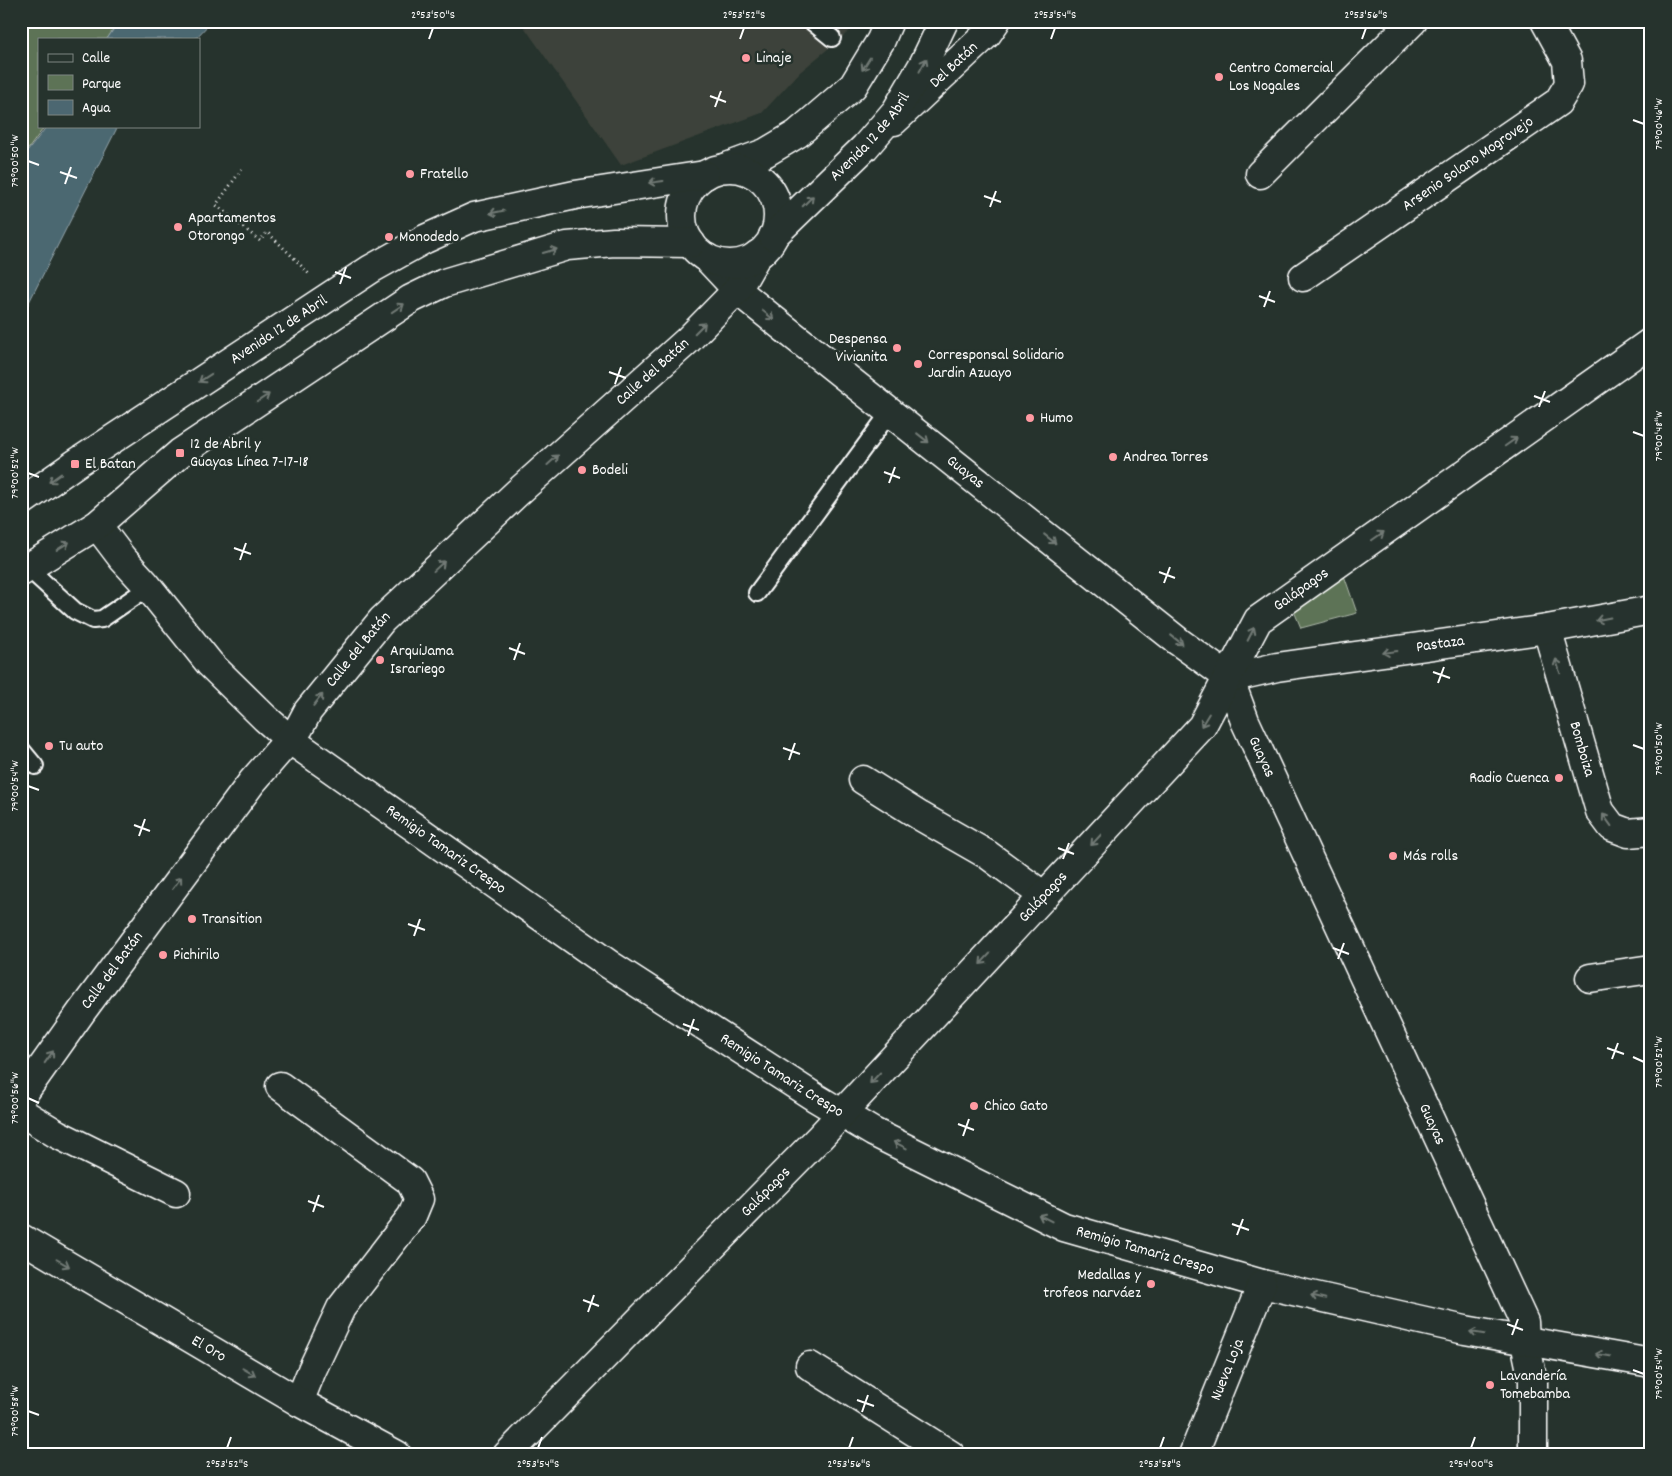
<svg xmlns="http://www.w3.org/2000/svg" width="1672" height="1476" font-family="Dekko,sans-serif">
<rect width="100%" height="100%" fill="#26332d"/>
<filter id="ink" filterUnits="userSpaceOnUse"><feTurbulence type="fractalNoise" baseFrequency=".02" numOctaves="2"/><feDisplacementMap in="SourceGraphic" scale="10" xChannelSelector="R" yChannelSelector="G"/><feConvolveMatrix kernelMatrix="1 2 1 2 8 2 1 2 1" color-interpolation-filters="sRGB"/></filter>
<g filter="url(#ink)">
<path fill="#3c423a" d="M520 21H855L852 29 800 72 762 113 621 165Z"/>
<path fill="#5d7356" stroke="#aeb9aa" d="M21 21H119L107 39H39V126H45L21 159Z
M1340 564 1357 613 1301 628 1289 599Z"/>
<path fill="#4c6771" stroke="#94a4aa" d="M119 21H212L195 39H107Z
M47 126H118L21 318V160Z"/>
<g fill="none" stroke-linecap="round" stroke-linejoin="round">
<g stroke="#fff" stroke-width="20">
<path id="lane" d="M811 21 832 38
M28 568 75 611 93 620 102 619 149 587
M757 593 890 412
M21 749 35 766"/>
</g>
<g stroke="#fff" stroke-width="31">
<g id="street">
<path id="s1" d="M894 121 987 34 996 21"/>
<path d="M1260 174 1413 21"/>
<path id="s2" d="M707 258 737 290 774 320 1179 642 1229 678 1245 721 1524 1322 1525 1342 1533 1380V1455"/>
<path id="s3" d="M1303 277 1558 102 1569 84 1567 61 1545 21"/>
<path id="s4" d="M97 525 122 558 145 583 210 664 265 718 289 739 610 965 816 1098 873 1132 1064 1227 1262 1284 1465 1330 1651 1363"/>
<path id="s5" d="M1547 629 1600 811 1612 827 1628 833 1651 831"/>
<path id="s6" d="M1229 678 1277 667 1547 629 1651 610"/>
<path d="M863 780 920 816 988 855 1044 896"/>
<path d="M1590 978 1651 969"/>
<path d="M280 1086 410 1181 419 1199 412 1216 341 1308 312 1370 299 1402"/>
<path id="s7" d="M21 1097 82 1011 252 782 299 728 308 711 382 620 517 493 687 341 737 290 757 255"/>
<path d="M21 1112 57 1134 176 1193"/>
<path id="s8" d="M21 1238 299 1402 397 1455"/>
<path d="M810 1366 951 1455"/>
<path id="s9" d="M507 1455 820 1137 1202 726 1258 620 1651 342"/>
<path id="s10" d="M1193 1455 1262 1284"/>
</g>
</g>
<g stroke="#fff" stroke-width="31">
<g id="secondary">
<path d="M724 168 765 153 797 134 853 86 881 40 889 21"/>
<circle cx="730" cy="216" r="48"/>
<path id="s11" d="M773 236 865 147 896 111 924 63 944 21"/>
<path id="s12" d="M21 502 75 464 371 269 425 239 474 217 575 195 705 175"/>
<path d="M21 572 97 525 180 453 411 299 444 283 567 246 614 242 691 243"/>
</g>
</g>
<path stroke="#fff" stroke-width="3" stroke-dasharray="1 4" stroke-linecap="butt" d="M242 169 216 205 260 241 267 232 294 258 310 275"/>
<use href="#lane" stroke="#26332d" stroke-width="16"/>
<use href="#street" stroke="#26332d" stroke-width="28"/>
<use href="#secondary" stroke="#26332d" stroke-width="28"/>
</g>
<defs><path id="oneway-shaft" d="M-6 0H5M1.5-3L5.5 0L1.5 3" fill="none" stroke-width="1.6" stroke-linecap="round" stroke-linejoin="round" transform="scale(1.25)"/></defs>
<g stroke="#727a76">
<use href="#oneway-shaft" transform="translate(866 64) rotate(122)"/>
<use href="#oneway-shaft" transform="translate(923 65) rotate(-62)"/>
<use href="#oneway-shaft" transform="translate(656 182) rotate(172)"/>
<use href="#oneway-shaft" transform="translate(808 201) rotate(-45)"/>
<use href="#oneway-shaft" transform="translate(497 212) rotate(168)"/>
<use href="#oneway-shaft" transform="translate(550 251) rotate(-16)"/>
<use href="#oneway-shaft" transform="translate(398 308) rotate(-34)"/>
<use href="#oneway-shaft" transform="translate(768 315) rotate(39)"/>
<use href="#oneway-shaft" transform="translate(700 328) rotate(-45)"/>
<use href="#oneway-shaft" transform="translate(205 378) rotate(147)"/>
<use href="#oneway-shaft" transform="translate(263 398) rotate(-34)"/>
<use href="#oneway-shaft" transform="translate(923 438) rotate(38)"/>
<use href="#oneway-shaft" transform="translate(1511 442) rotate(-35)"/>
<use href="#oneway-shaft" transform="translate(553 460) rotate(-42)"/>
<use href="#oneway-shaft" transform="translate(55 478) rotate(144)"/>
<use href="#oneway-shaft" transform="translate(1378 536) rotate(-35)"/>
<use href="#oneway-shaft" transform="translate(1050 539) rotate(38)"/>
<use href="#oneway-shaft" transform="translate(63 546) rotate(-32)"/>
<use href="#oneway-shaft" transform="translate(439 566) rotate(-43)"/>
<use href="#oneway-shaft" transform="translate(1603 619) rotate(169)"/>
<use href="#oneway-shaft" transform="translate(1251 634) rotate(-63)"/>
<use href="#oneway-shaft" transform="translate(1177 640) rotate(38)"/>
<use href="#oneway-shaft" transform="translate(1390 652) rotate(172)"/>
<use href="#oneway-shaft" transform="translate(1558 666) rotate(-107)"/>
<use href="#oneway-shaft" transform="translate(318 700) rotate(-51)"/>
<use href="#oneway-shaft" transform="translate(1205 720) rotate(121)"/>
<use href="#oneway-shaft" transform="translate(1607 820) rotate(-126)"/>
<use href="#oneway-shaft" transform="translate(1096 840) rotate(133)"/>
<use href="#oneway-shaft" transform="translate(177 883) rotate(-53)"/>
<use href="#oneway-shaft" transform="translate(985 959) rotate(133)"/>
<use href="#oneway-shaft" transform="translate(49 1057) rotate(-55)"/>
<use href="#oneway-shaft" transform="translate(875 1078) rotate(133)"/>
<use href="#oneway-shaft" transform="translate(900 1145) rotate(-153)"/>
<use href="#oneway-shaft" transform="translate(1045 1218) rotate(-153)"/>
<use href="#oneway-shaft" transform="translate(63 1263) rotate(30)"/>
<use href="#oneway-shaft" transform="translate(1318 1297) rotate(-167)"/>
<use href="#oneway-shaft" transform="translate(1477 1333) rotate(-170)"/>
<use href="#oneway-shaft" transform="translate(1603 1355) rotate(-170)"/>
<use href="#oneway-shaft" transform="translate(249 1372) rotate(30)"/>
</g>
</g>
<path fill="none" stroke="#fff" stroke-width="2" d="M429 39 433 28M740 39 744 28M1051 39 1055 28M1362 39 1366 28M710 96 726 102M715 107 721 91M1633 120 1644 124M28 161 39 165M60 172 77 178M65 184 71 167M984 196 1001 202M990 207 996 191M335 272 351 278M340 284 346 267M1259 296 1275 302M1264 307 1270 291M609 372 626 378M615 384 621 367M1534 396 1550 402M1539 407 1545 391M1633 432 1644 436M884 472 900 478M28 473 39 477M889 483 895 467M234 548 251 554M240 560 246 543M1159 572 1175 578M1164 583 1170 567M509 648 525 654M514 660 520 643M1433 672 1450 678M1438 683 1444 667M1633 745 1644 749M783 748 800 754M789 760 795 743M28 786 39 790M134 825 150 831M139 836 145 819M1058 848 1074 854M1063 859 1069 843M408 924 425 930M414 936 420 919M1333 948 1349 954M1338 959 1344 943M683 1024 699 1030M688 1036 694 1019M1607 1048 1624 1054M1633 1057 1644 1062M1612 1059 1618 1043M28 1098 39 1103M958 1124 974 1130M963 1136 969 1119M308 1201 324 1207M313 1212 319 1195M1232 1224 1249 1230M1237 1235 1243 1219M583 1300 599 1306M588 1312 594 1295M1507 1324 1523 1330M1512 1335 1518 1319M1633 1370 1644 1374M857 1400 874 1406M28 1411 39 1415M862 1412 868 1395M227 1448 231 1437M538 1448 542 1437M849 1448 853 1437M1160 1448 1164 1437M1471 1448 1475 1437"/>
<g fill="#ff9aa2" stroke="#26332d" stroke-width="2">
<circle cx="746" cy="58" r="5"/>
<circle cx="1219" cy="77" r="5"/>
<circle cx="410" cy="174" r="5"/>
<circle cx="178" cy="227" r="5"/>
<circle cx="389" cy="237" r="5"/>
<circle cx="897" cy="348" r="5"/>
<circle cx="918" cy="364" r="5"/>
<circle cx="1030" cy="418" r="5"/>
<rect x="175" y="448" width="10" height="10" rx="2.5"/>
<circle cx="1113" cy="457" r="5"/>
<rect x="70" y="459" width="10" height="10" rx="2.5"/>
<circle cx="582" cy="470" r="5"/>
<circle cx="380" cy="660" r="5"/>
<circle cx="49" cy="746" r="5"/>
<circle cx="1559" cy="778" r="5"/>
<circle cx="1393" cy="856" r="5"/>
<circle cx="192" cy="919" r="5"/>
<circle cx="163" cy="955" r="5"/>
<circle cx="974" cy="1106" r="5"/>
<circle cx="1151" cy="1284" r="5"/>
<circle cx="1490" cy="1385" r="5"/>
</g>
<g text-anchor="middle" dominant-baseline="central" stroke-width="5" stroke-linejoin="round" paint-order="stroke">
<g font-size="16" fill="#fff" stroke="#26332d" text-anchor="start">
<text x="756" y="58">Linaje</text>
<text x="1229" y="68">Centro Comercial<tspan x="1229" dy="18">Los Nogales</tspan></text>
<text x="420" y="174">Fratello</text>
<text x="188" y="218">Apartamentos<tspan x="188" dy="18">Otorongo</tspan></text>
<text x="399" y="237">Monodedo</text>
<text x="887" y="339" text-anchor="end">Despensa<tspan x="887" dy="18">Vivianita</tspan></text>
<text x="928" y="355">Corresponsal Solidario<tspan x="928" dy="18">Jardin Azuayo</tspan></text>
<text x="1040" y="418">Humo</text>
<text x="190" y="444">12 de Abril y<tspan x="190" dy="18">Guayas Línea 7-17-18</tspan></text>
<text x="1123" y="457">Andrea Torres</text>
<text x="85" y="464">El Batan</text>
<text x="592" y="470">Bodeli</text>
<text x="390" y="651">ArquiJama<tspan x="390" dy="18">Israriego</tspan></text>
<text x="59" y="746">Tu auto</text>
<text x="1549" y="778" text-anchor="end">Radio Cuenca</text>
<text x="1403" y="856">Más rolls</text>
<text x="202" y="919">Transition</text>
<text x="173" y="955">Pichirilo</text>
<text x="984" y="1106">Chico Gato</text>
<text x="1141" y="1275" text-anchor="end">Medallas y<tspan x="1141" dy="18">trofeos narváez</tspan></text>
<text x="1500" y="1376">Lavandería<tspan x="1500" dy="18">Tomebamba</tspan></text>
</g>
<g font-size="16" fill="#fff" stroke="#26332d">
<text stroke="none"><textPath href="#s1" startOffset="82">Del Batán</textPath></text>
<text stroke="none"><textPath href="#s11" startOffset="139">Avenida 12 de Abril</textPath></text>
<text stroke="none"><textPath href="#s3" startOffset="200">Arsenio Solano Mogrovejo</textPath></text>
<text stroke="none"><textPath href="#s12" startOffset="310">Avenida 12 de Abril</textPath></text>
<text stroke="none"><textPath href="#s7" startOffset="966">Calle del Batán</textPath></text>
<text stroke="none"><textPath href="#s2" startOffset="336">Guayas</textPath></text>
<text stroke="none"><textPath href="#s9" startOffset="1180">Galápagos</textPath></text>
<text stroke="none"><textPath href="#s6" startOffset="214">Pastaza</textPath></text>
<text stroke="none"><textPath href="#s7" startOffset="561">Calle del Batán</textPath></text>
<text stroke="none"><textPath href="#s5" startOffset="125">Bomboiza</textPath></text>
<text stroke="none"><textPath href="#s2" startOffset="756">Guayas</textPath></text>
<text stroke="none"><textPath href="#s4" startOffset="480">Remigio Tamariz Crespo</textPath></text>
<text stroke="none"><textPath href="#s9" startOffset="774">Galápagos</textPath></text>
<text stroke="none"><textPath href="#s7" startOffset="156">Calle del Batán</textPath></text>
<text stroke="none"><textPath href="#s4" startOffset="885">Remigio Tamariz Crespo</textPath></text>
<text stroke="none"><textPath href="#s2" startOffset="1161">Guayas</textPath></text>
<text stroke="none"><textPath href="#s9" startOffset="369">Galápagos</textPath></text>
<text stroke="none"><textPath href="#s4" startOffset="1290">Remigio Tamariz Crespo</textPath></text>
<text stroke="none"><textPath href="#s8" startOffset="218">El Oro</textPath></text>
<text stroke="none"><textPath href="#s10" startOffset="92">Nueva Loja</textPath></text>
</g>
</g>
<rect width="1672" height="1476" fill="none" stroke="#26332d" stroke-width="55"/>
<rect x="38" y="38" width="162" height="90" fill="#26332d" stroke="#7d8581"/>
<rect x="48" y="54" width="25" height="8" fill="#26332d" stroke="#7d8581"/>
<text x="82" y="62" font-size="15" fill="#ffffff">Calle</text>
<rect x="48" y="75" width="25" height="15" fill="#5d7356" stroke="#7d8581"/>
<text x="82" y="88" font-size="15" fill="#ffffff">Parque</text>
<rect x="48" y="100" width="25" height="15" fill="#4c6771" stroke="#7d8581"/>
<text x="82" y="112" font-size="15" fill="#ffffff">Agua</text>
<rect x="28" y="28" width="1616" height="1420" fill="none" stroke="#fff" stroke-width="2"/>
<g font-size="12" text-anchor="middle" fill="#fff">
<text x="433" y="18">2°53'50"S</text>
<text x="744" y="18">2°53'52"S</text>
<text x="1055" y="18">2°53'54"S</text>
<text x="1366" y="18">2°53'56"S</text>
<text transform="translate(1658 124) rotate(-90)" y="4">79°00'46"W</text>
<text transform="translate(14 161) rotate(-90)" y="4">79°00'50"W</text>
<text transform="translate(1658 436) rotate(-90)" y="4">79°00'48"W</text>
<text transform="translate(14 473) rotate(-90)" y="4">79°00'52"W</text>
<text transform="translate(1658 749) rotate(-90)" y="4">79°00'50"W</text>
<text transform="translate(14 786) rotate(-90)" y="4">79°00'54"W</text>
<text transform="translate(1658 1062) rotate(-90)" y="4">79°00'52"W</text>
<text transform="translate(14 1098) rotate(-90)" y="4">79°00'56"W</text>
<text transform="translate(1658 1374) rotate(-90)" y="4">79°00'54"W</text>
<text transform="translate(14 1411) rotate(-90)" y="4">79°00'58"W</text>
<text x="227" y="1467">2°53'52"S</text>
<text x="538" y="1467">2°53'54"S</text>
<text x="849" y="1467">2°53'56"S</text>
<text x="1160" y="1467">2°53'58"S</text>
<text x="1471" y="1467">2°54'00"S</text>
</g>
</svg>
